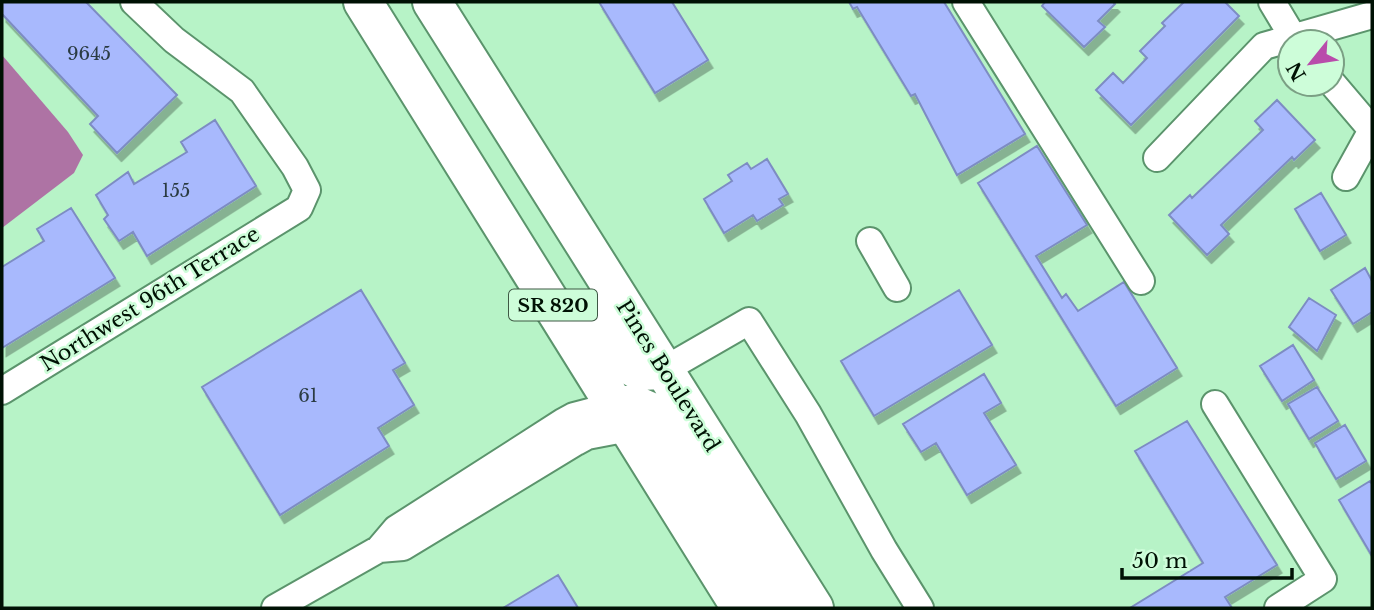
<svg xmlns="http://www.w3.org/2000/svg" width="1374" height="610" font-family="'Libre Baskerville',serif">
<defs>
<filter id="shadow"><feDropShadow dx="4.5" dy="8" stdDeviation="0" flood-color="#0004"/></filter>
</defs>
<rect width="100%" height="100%" fill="#b7f3c7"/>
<path fill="#ae73a4" d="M2 55 68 132 83 155 74 173 2 228Z"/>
<path fill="#a8b9fd" stroke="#7d8cc3" stroke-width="2" filter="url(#shadow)" d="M2 2H86L177 95 117 153 90 124 98 116 2 14Z
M599 2H672L708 60 655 93Z
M849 2H944L1025 134 957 175 915 94 911 96 857 7 853 9Z
M1045 2H1113L1115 4 1098 21 1105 27 1084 47 1042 6Z
M1184 2H1225L1239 16 1131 125 1096 90 1113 73 1123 83 1147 58 1140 51 1165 26 1162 23Z
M1277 100 1315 140 1294 160 1292 157 1221 225 1229 234 1207 255 1169 215 1190 195 1192 198 1263 130 1255 121Z
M215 120 256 186 147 256 133 232 119 241 104 219 108 215 96 195 128 172 134 184 187 152 181 142Z
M1037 146 1087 225 1036 256 1062 298 1066 294 1078 311 1124 282 1177 368 1116 406 978 183Z
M767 159 788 194 779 199 783 205 757 221 753 215 724 233 704 199 732 181 728 175 747 163 751 169Z
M1321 193 1346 235 1320 251 1295 209Z
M71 208 115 278 2 348V267L44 241 37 229Z
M1365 268 1372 281V312L1353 324 1331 290Z
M361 290 405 363 393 370 414 405 378 428 389 446 280 515 202 387Z
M959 290 992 345 874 416 841 361Z
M1309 298 1336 315 1317 351 1289 327Z
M1293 345 1314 380 1282 401 1260 366Z
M984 374 1001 403 984 413 1016 465 967 495 936 443 921 452 903 424Z
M1317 387 1338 421 1309 439 1288 404Z
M1187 421 1277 565 1225 597 1232 608H1130L1203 563 1135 451Z
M1345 425 1366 461 1336 479 1315 443Z
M1370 481 1372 484V556L1339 500Z
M558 575 578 608H503Z"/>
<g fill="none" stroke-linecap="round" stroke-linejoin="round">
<g stroke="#5b946c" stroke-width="30">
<path id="minor" d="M966 2 1141 281
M1272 2 1296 42
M1332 83 1372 130 1346 177
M1157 158 1264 46 1372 15
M870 241 897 288
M664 370 749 321 808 414 884 550 920 608
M2 391 299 208 307 190 295 167 242 91 174 40 134 2
M1215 404 1323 579 1278 608
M379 549 403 547 576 442 587 436 629 428
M275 608 379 549 396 529 563 422 574 416 616 405"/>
</g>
<g stroke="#5b946c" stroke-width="42">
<path id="highway" d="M363 2 741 608
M432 2 814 608
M588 316 615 356 639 371 664 370
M616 405H635L651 412 677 440 782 608"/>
</g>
<use href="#minor" stroke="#fff" stroke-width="26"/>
<use href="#highway" stroke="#fff" stroke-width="38"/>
</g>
<g text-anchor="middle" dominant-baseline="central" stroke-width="5" stroke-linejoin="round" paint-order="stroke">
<g font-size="18" fill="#2a3b42">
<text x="89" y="54">9645</text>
<text x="176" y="191">155</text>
<text x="308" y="396">61</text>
</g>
<rect fill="#cdfdd9" stroke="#3e5844" stroke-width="2" x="509" y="289.5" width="88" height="31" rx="5"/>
<g font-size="19" font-weight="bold" fill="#001104">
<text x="553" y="305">SR 820</text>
</g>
<g font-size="21" fill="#001104" stroke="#cdfdd9">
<text transform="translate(150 299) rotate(-32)">Northwest 96th Terrace</text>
<text transform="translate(668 376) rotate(58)">Pines Boulevard</text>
</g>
</g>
<rect width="1374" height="610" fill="none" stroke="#001104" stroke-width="7"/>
<g transform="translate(1311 63) rotate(240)"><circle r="33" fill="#cdfdd9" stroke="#7b9f84" stroke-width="2"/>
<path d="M0-5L12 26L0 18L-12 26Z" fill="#b94cab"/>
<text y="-10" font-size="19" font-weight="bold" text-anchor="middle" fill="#001104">N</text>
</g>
<path d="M1122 568v10h170v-10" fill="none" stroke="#001104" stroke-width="3.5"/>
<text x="1132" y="568" font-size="21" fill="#001104" stroke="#cdfdd9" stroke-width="5" paint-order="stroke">50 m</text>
</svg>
